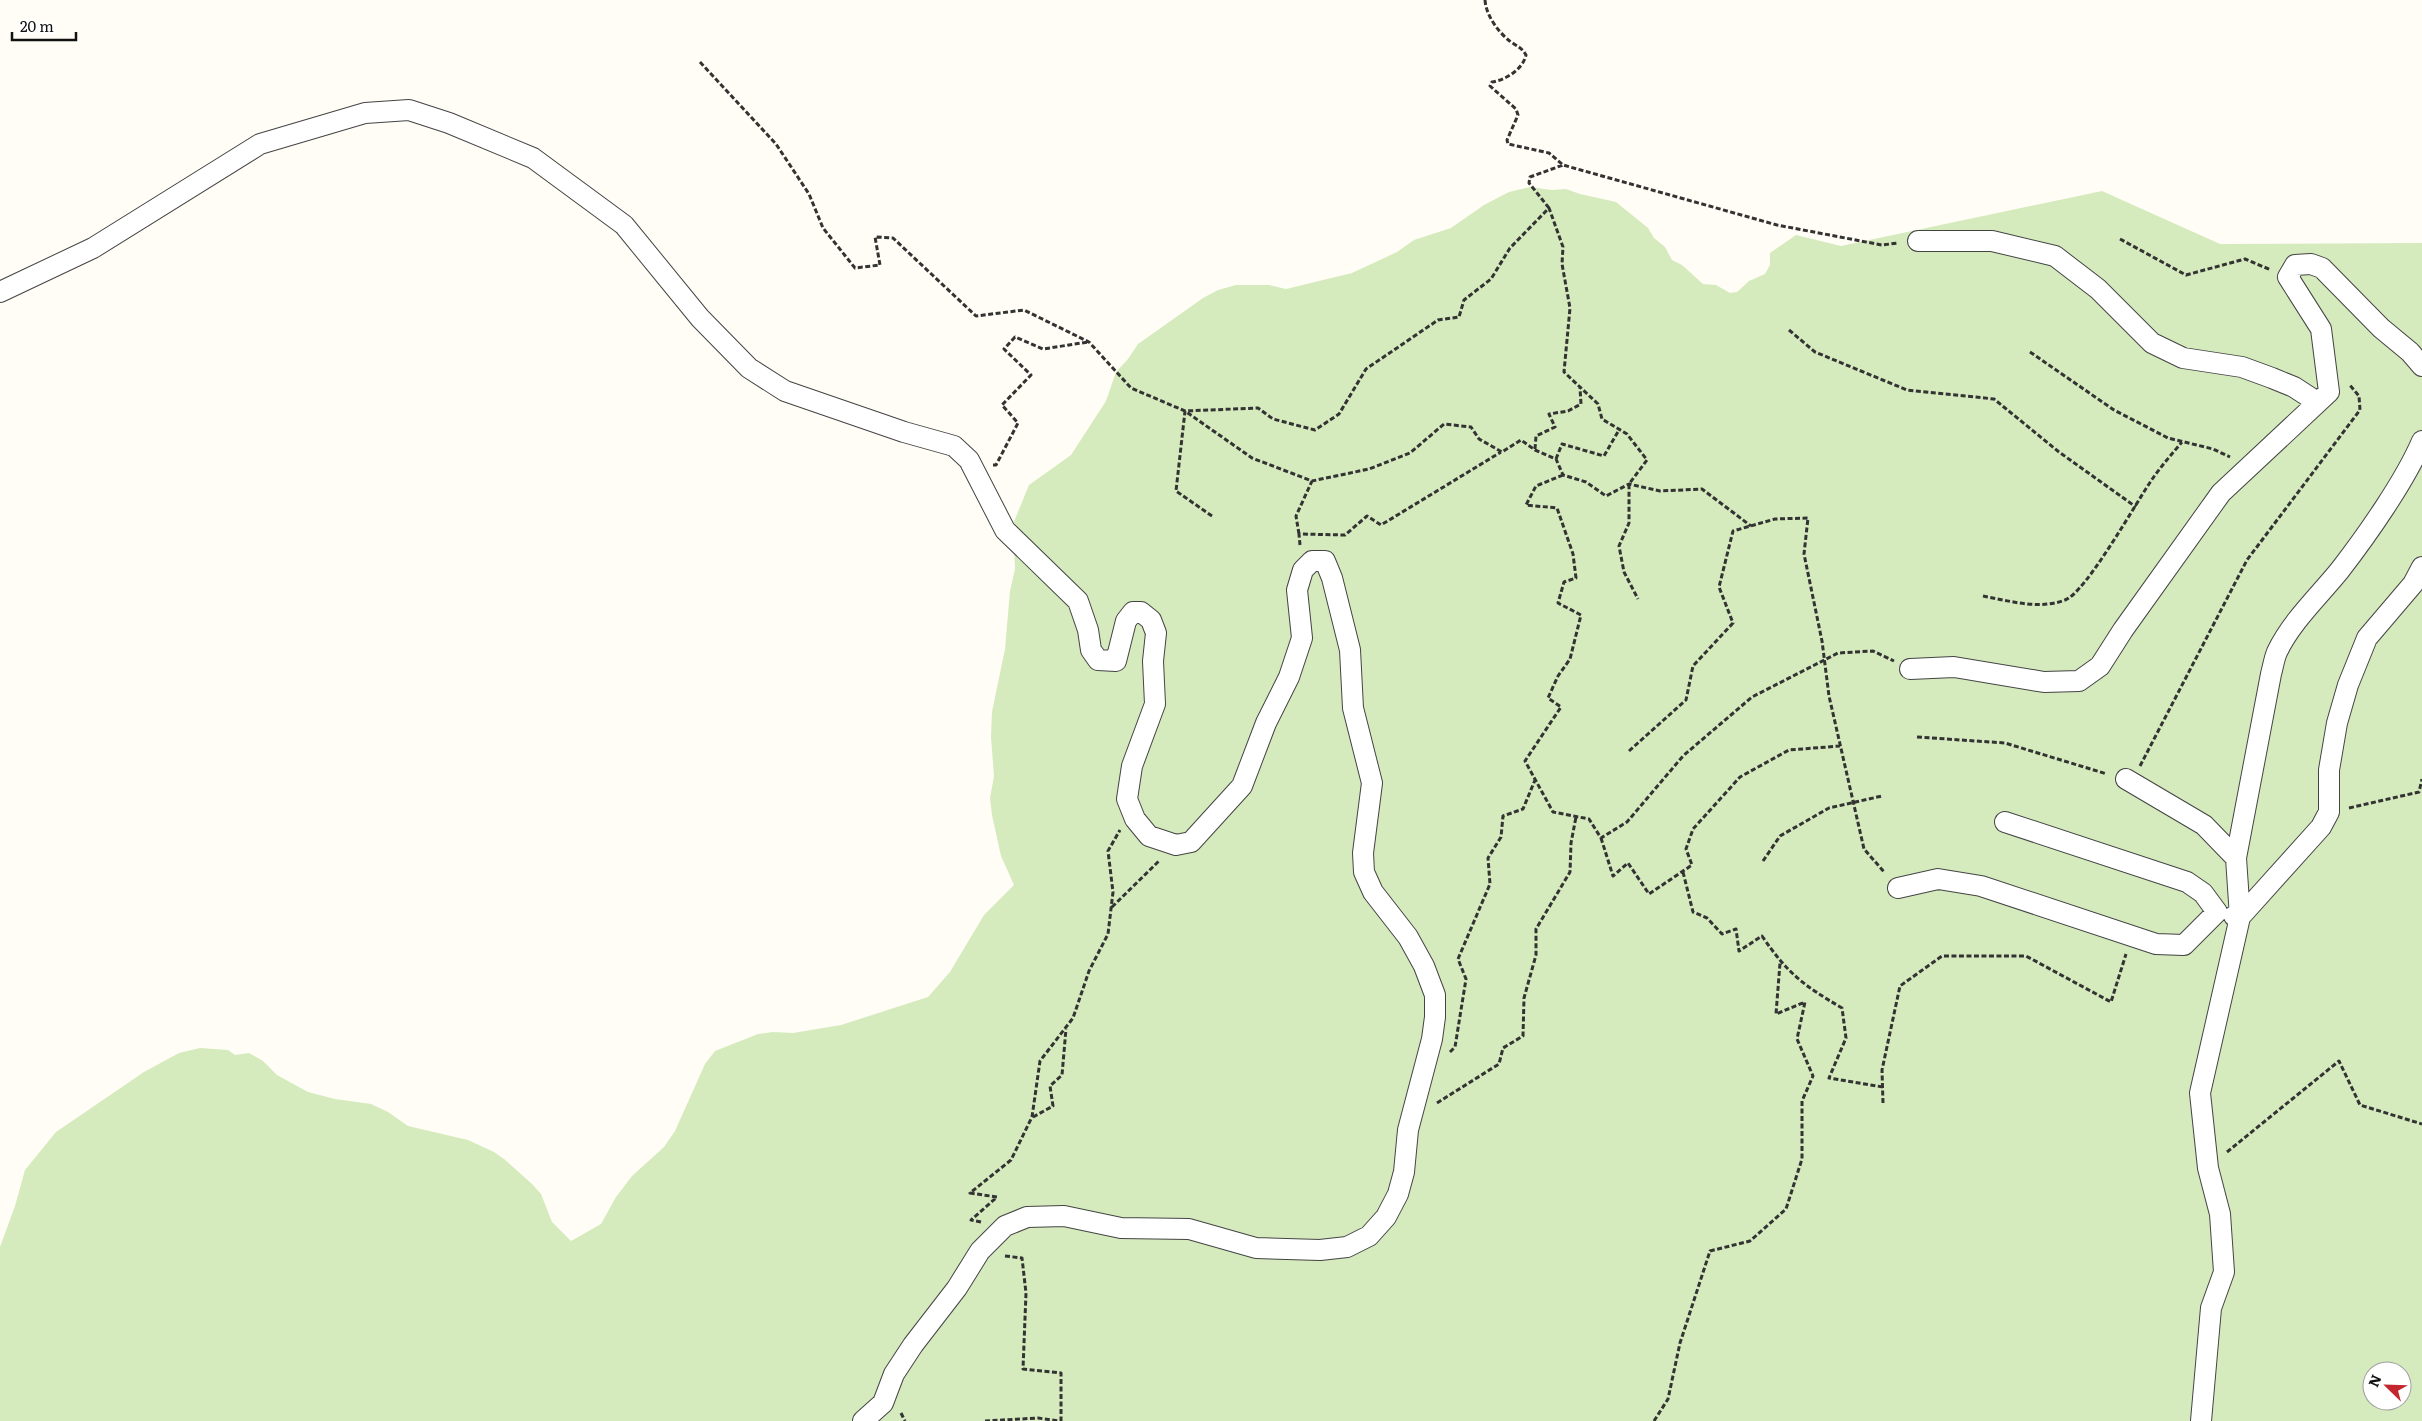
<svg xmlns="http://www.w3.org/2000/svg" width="2422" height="1421" font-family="Literata,serif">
<rect width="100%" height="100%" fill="#fffdf5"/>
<path fill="#d5ebbd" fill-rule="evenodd" d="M1530 187 1552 190 1566 189 1580 194 1616 202 1648 228 1654 238 1665 247 1672 260 1682 265 1703 284 1716 285 1730 293 1737 292 1749 281 1765 274 1770 265V253L1796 235 1841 246 2102 191 2220 244 2422 243V1421H0V1247L15 1206 25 1170 56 1132 144 1072 179 1053 200 1048 228 1050 235 1055 249 1053 263 1061 277 1075 308 1092 335 1099 371 1104 388 1112 408 1126 468 1140 494 1152 504 1159 532 1184 541 1194 552 1222 571 1241 601 1224 616 1197 632 1176 664 1147 675 1131 705 1064 715 1051 758 1034 773 1032 793 1033 841 1025 928 997 950 972 984 915 1014 885 1001 856 992 815 990 798 994 776 991 737 992 712 1005 649 1010 591 1015 569 1013 524 1029 485 1071 455 1106 401 1116 372 1128 359 1138 344 1203 298 1218 290 1236 285H1269L1286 289 1352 273 1397 252 1414 240 1451 228 1484 205 1509 192ZM2372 1371H2402V1401H2372Z"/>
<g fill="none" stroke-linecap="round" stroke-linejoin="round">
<g stroke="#444" stroke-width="22">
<path id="minor" d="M1918 241H1992L2055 256 2098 289 2152 343 2183 358 2242 367 2272 378 2294 387 2317 402
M0 292 93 248 260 144 365 113 409 110 449 123 533 158 624 225 700 318 749 368 785 391 904 432 954 446 969 460 1005 530 1078 601 1088 630 1091 650 1098 660 1116 661 1126 621 1133 612H1141L1151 620 1156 633 1153 661 1155 704 1132 766 1127 799 1135 819 1149 836 1176 845 1191 842 1242 786 1266 723 1289 677 1302 638 1297 590 1303 570 1312 561H1325L1332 578 1350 650 1353 708 1372 783 1363 853 1364 872 1373 892 1408 937 1424 966 1435 995V1017L1432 1039 1408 1130 1404 1172 1398 1194 1386 1217 1369 1236 1347 1247 1320 1250 1256 1248 1189 1229 1121 1228 1064 1216 1027 1217 1005 1226 980 1251 957 1288 913 1345 894 1374 883 1403 863 1421
M1910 669 1954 667 2044 682 2079 681 2100 666 2123 630 2221 493 2329 392 2321 329 2288 277 2295 265 2311 264 2322 268 2381 328 2410 352 2422 366
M2126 779 2204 825 2236 858
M1898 888 1938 879 1981 886 2156 944 2184 945 2217 912 2203 893 2187 882 2005 822
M2234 916 2240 917 2321 827 2329 812V770L2337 723 2348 685 2367 638 2413 584 2422 567
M2201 1421 2211 1308 2224 1272 2220 1214 2208 1168 2200 1093 2240 917 2236 858 2271 674C2273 667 2274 659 2277 652 2291 622 2319 596 2340 570 2367 535 2405 481 2422 441"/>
</g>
<path stroke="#333" stroke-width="3" stroke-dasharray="5 2.5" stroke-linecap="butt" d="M1485 0C1486 16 1499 33 1511 42 1517 46 1522 48 1526 55 1523 69 1506 80 1492 82L1490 86 1516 109 1518 115 1507 140 1508 144 1549 153 1563 165 1777 225 1882 245 1898 243
M700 62 776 144 809 194 823 228 855 268 880 265 875 237 893 238 976 316 1024 310 1089 342 1131 388 1185 411 1252 458 1312 481 1369 469 1410 453 1444 424 1471 427 1479 439 1502 452 1521 440 1535 450 1556 459 1563 475 1586 482 1606 496 1629 484 1660 491 1702 489 1751 526
M1549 208 1529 183 1530 177 1563 165
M2120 239 2186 275 2245 259 2271 270
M1789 330 1815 352 1907 390 1994 399 2059 452 2136 507
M2030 352 2114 410 2168 438 2213 449 2230 457
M1535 449 1536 436 1555 427 1549 414 1568 411 1581 404 1580 388
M1556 459 1562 444 1604 456 1619 430
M993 465H996L1018 423 1002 405 1031 375 1004 349 1015 337 1043 349 1088 342
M1563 475 1536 486 1526 505 1557 508 1573 554 1576 578 1564 582 1558 603 1581 615 1570 659 1558 676 1548 698 1561 707 1525 761 1553 812 1589 819 1601 838 1627 822 1683 756 1752 697 1838 653 1873 651 1894 661
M1212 516 1176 491 1185 411 1258 408 1273 419 1315 430 1339 414 1366 369 1438 320 1459 317 1464 300 1491 279 1510 248 1549 208 1563 247 1562 264 1570 308 1564 372 1598 404 1602 419 1627 434 1647 460 1629 484V523L1619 546 1624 572 1638 599
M1299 534 1296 516 1312 481
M1300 545 1299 534 1345 535 1367 516 1381 525 1501 452
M1983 596C2010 601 2039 610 2065 600 2086 593 2138 499 2153 478 2162 465 2172 454 2182 442
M1917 737 2005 743 2107 774
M1629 751 1686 700 1693 666 1733 623 1719 587 1733 531 1775 519 1808 518 1804 554 1822 641 1829 696 1864 849 1885 873
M2140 766 2247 560 2360 410 2359 396 2349 384
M2349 808 2419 792 2422 779
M1601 838 1613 876 1628 863 1649 894 1692 865 1686 849 1693 829 1740 777 1789 750 1840 746
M1763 861 1780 836 1829 808 1882 796
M1683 872 1693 912 1707 918 1722 934 1736 929 1739 951 1762 936C1788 974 1803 985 1842 1008L1846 1038 1829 1078 1883 1087
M1112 907 1159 861
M1450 1052 1455 1047 1466 979 1458 959 1490 884 1488 858 1501 837 1503 816 1523 809 1535 780
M1437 1103 1499 1064 1503 1048 1523 1036 1524 998 1536 955V929L1570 872 1571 843 1576 817
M1883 1103 1882 1070 1900 986 1942 956H2026L2111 1002 2126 954
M1033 1117 1053 1106 1050 1086 1062 1075 1066 1029
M2227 1152 2339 1061 2360 1105 2422 1124
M981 1222 971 1220 997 1197 970 1193 1011 1160 1032 1117 1040 1061 1073 1018 1089 971 1108 934 1113 892 1108 851 1120 830
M1005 1256 1022 1258 1026 1293 1023 1369 1061 1373V1421
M901 1413 905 1421
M985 1421 1038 1418 1059 1421
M1654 1421 1668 1399 1680 1343 1710 1251 1750 1241 1786 1209 1802 1159V1101L1813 1076 1797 1039 1805 1002 1776 1014 1780 963"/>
<use href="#minor" stroke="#fff" stroke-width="20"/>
</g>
<g transform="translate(2387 1386) rotate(293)"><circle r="24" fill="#ffffff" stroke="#a0a0a0"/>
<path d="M0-4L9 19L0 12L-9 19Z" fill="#c4262e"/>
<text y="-8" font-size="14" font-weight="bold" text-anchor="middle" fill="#111111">N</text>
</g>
<path d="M12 32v8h64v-8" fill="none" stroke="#111111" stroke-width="2.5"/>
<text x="20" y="32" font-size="15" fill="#111111" stroke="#ffffff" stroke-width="4" paint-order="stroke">20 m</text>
</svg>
